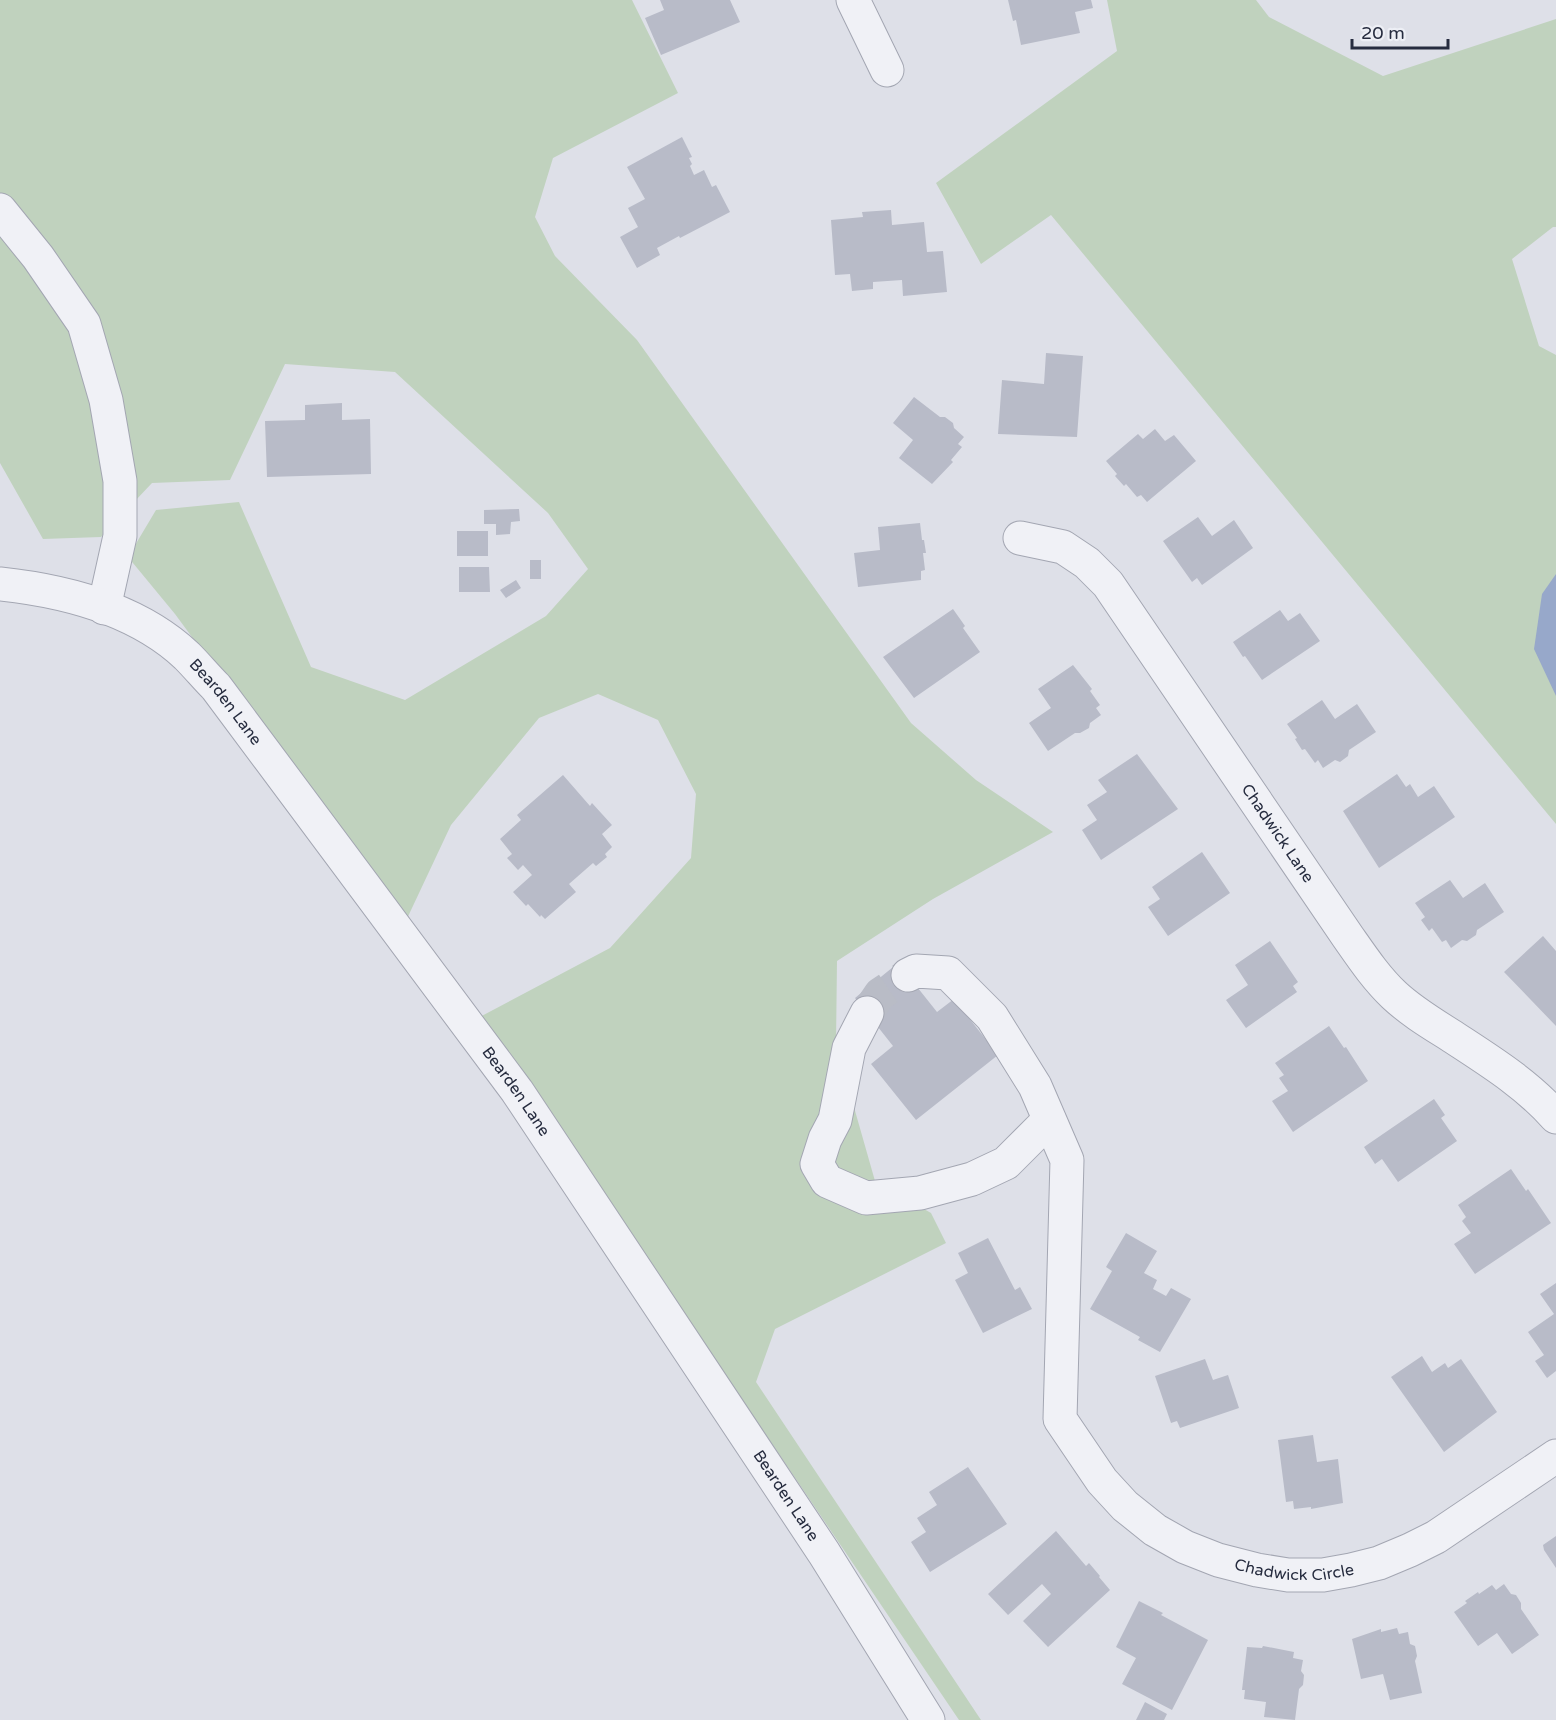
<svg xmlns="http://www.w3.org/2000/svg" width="1556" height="1720" font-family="'Varela Round',sans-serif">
<rect width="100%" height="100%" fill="#dee0e8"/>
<path fill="#c0d2be" d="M0 0H632L678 93 553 158 535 217 555 256 637 340 911 723 976 780 1053 832 933 899 837 961 836 1044 875 1181 931 1213 946 1243 775 1329 756 1382 981 1720H959L575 1153 476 1019 610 948 691 858 696 794 658 720 598 694 539 718 451 825 404 925 175 614 128 557 156 510 239 502 311 667 405 700 546 616 588 569 548 513 395 372 285 364 230 480 152 483 101 537 43 539 0 463Z
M1107 0H1256L1269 17 1383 76 1556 19V227H1553L1512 259 1539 346 1556 355V824L1051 215 981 264 936 183 1117 51Z"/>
<path fill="#97a8ca" d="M1556 574V696L1534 649 1542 594Z"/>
<path fill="#b8bbc8" d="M660 0H730L740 22 661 55 645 18 664 10Z
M1008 0H1091L1093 8 1075 12 1080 33 1021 45 1016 20 1013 21Z
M682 137 692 157 689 158 692 164 690 166 694 175 704 170 712 187 716 185 730 212 680 238 679 236 657 248 660 255 637 268 620 237 638 227 628 208 645 199 627 167Z
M891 210 892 225 924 222 927 252 943 251 947 292 903 296 902 280 873 282V289L852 291 850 274 835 275 831 220 863 217 862 212Z
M1046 353 1083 356 1077 437 998 434 1002 380 1044 384Z
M914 397 940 417H945L953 423 954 428 964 437 958 444 962 447 951 460 953 462 932 484 899 458 913 440 893 423Z
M342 403V420L370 419 371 474 267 477 265 421 305 420V405Z
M1155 429 1165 441 1174 435 1196 461 1147 502 1141 495 1137 497 1126 484 1124 486 1115 476 1117 474 1106 461 1138 434 1143 439Z
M519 509 520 521 511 522 510 534 496 535V524H484V510Z
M1198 517 1212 536 1234 520 1253 548 1202 585 1197 578 1192 582 1163 541Z
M920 523 922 540H924L926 553H923L925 570 921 571V580L858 587 854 553 880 550 878 527Z
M457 531H488V556H457Z
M530 560H541V579H530Z
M459 567H489L490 592H459Z
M516 580 521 588 506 598 500 590Z
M953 609 965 626 963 628 980 652 914 698 883 657Z
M1280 610 1288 621 1300 613 1320 641 1262 680 1245 656 1243 657 1233 642Z
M1073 665 1092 689 1090 691 1100 705 1096 708 1101 715 1090 723 1089 728 1080 733H1075L1048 751 1029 723 1051 708 1038 689Z
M1322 700 1335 719 1357 704 1376 732 1349 750 1348 756 1340 762 1335 760 1323 768 1318 760 1315 763 1305 749 1302 750 1295 739 1297 738 1287 724Z
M1137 754 1178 809 1101 860 1082 830 1097 820 1087 805 1107 792 1098 780Z
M1397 774 1406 787 1410 784 1418 797 1434 786 1455 817 1379 868 1343 811Z
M563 775 590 806 592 803 612 825 602 834 612 847 605 854 607 857 596 866 593 863 569 884 576 892 545 919 541 915 540 917 528 904 526 906 513 892 532 875 523 865 518 870 507 858 512 854 500 839 521 820 517 815Z
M1202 852 1230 893 1168 936 1148 907 1160 899 1152 887Z
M1450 880 1463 898 1485 883 1504 912 1477 930 1476 935 1467 941 1462 940 1451 948 1446 940 1442 942 1432 928 1429 931 1421 920 1425 917 1415 903Z
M1543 936 1556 951V1026L1504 972Z
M1270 941 1298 982 1293 986 1297 992 1246 1028 1226 1000 1248 985 1235 965Z
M898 963 937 1012 954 999 998 1055 916 1120 871 1064 893 1046 855 998Z
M1329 1026 1344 1048 1346 1047 1368 1081 1293 1132 1272 1101 1288 1091 1279 1078 1284 1075 1275 1063Z
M1434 1099 1445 1115 1441 1118 1457 1141 1398 1182 1382 1159 1375 1164 1364 1147Z
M1511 1169 1526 1191 1528 1189 1551 1223 1475 1274 1454 1244 1471 1233 1462 1221 1466 1217 1458 1205Z
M1126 1233 1157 1251 1144 1273 1157 1280 1153 1289 1166 1296 1171 1288 1191 1299 1160 1352 1138 1340 1140 1337 1090 1309 1112 1271 1106 1267Z
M988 1238 1015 1290 1020 1287 1032 1309 983 1333 955 1280 968 1273 958 1253Z
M1556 1283V1371L1547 1378 1535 1361 1544 1355 1528 1332 1554 1314 1540 1294Z
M1422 1356 1432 1372 1445 1363 1448 1368 1461 1359 1497 1412 1444 1452 1391 1377Z
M1205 1359 1213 1380 1228 1375 1239 1408 1180 1428 1177 1421 1171 1423 1155 1376Z
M1313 1435 1317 1462 1338 1459 1343 1503 1311 1509V1507L1294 1509 1293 1501 1286 1502 1278 1440Z
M968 1467 1007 1524 930 1572 911 1542 926 1532 917 1518 937 1505 929 1492Z
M1056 1531 1086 1566 1089 1563 1100 1576 1099 1577 1110 1590 1048 1647 1023 1621 1051 1594 1042 1584 1008 1615 988 1594Z
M1556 1536V1568L1544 1550 1543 1545Z
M1504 1584 1511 1594 1516 1595 1521 1603V1609L1539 1635 1512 1654 1497 1633 1478 1646 1454 1612 1467 1603 1465 1601 1478 1592 1479 1594 1492 1585 1496 1590Z
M1139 1601 1163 1613 1161 1615 1208 1640 1172 1710 1122 1684 1136 1658 1116 1647Z
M1397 1628 1399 1634 1408 1632 1410 1644 1415 1646 1417 1656 1415 1661 1422 1693 1390 1700 1383 1674 1361 1679 1352 1639 1381 1629V1632Z
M1263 1646 1294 1652 1293 1658 1303 1660 1301 1671 1304 1675 1303 1685 1299 1689 1295 1720 1264 1717 1266 1702 1244 1699 1245 1690H1242L1247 1647 1262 1648Z
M1145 1702 1167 1714 1164 1720H1136Z"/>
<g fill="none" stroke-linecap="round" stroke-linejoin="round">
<path stroke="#b9bcc6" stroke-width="33" stroke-dasharray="33 16" stroke-linecap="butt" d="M867 1013 880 994 908 975"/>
<g stroke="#a3a6b2" stroke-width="35">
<g id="minor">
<path d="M853 0 887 70"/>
<path d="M0 210 38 257 84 324 106 400 120 481V536L104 608"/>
<path id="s1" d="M1020 538 1063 547 1087 563 1108 584 1348 937C1362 957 1376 978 1394 995 1411 1011 1431 1023 1450 1035 1488 1060 1526 1083 1556 1117"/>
<path id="s2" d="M0 584C66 591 137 609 187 656 197 666 206 677 216 687L517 1091 824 1553 928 1720"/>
<path id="s3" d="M908 975 916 971 948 973 992 1017 1035 1086 1067 1160 1060 1419 1102 1481 1125 1506 1155 1530 1185 1547 1218 1560 1257 1570 1288 1575H1323L1351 1570 1379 1563 1410 1550 1436 1537 1556 1456"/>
<path d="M867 1013 849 1048 835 1120 825 1139 817 1164 827 1181 866 1198 920 1193 972 1179 1006 1163 1049 1120"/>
</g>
</g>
<use href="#minor" stroke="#f0f1f6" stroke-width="33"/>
</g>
<g text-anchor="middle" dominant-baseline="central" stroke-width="6" stroke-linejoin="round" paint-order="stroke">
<g font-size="16" fill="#262c3f" stroke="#edeff5">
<text stroke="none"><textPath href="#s2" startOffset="264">Bearden Lane</textPath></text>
<text stroke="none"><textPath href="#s1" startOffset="404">Chadwick Lane</textPath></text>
<text stroke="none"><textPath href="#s2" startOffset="750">Bearden Lane</textPath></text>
<text stroke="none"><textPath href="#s2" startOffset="1236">Bearden Lane</textPath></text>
<text stroke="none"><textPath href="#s3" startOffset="819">Chadwick Circle</textPath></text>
</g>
</g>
<path d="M1352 39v9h96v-9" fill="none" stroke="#262c3f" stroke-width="3"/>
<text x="1361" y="39" font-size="18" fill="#262c3f" stroke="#edeff5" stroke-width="4.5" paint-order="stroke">20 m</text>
</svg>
